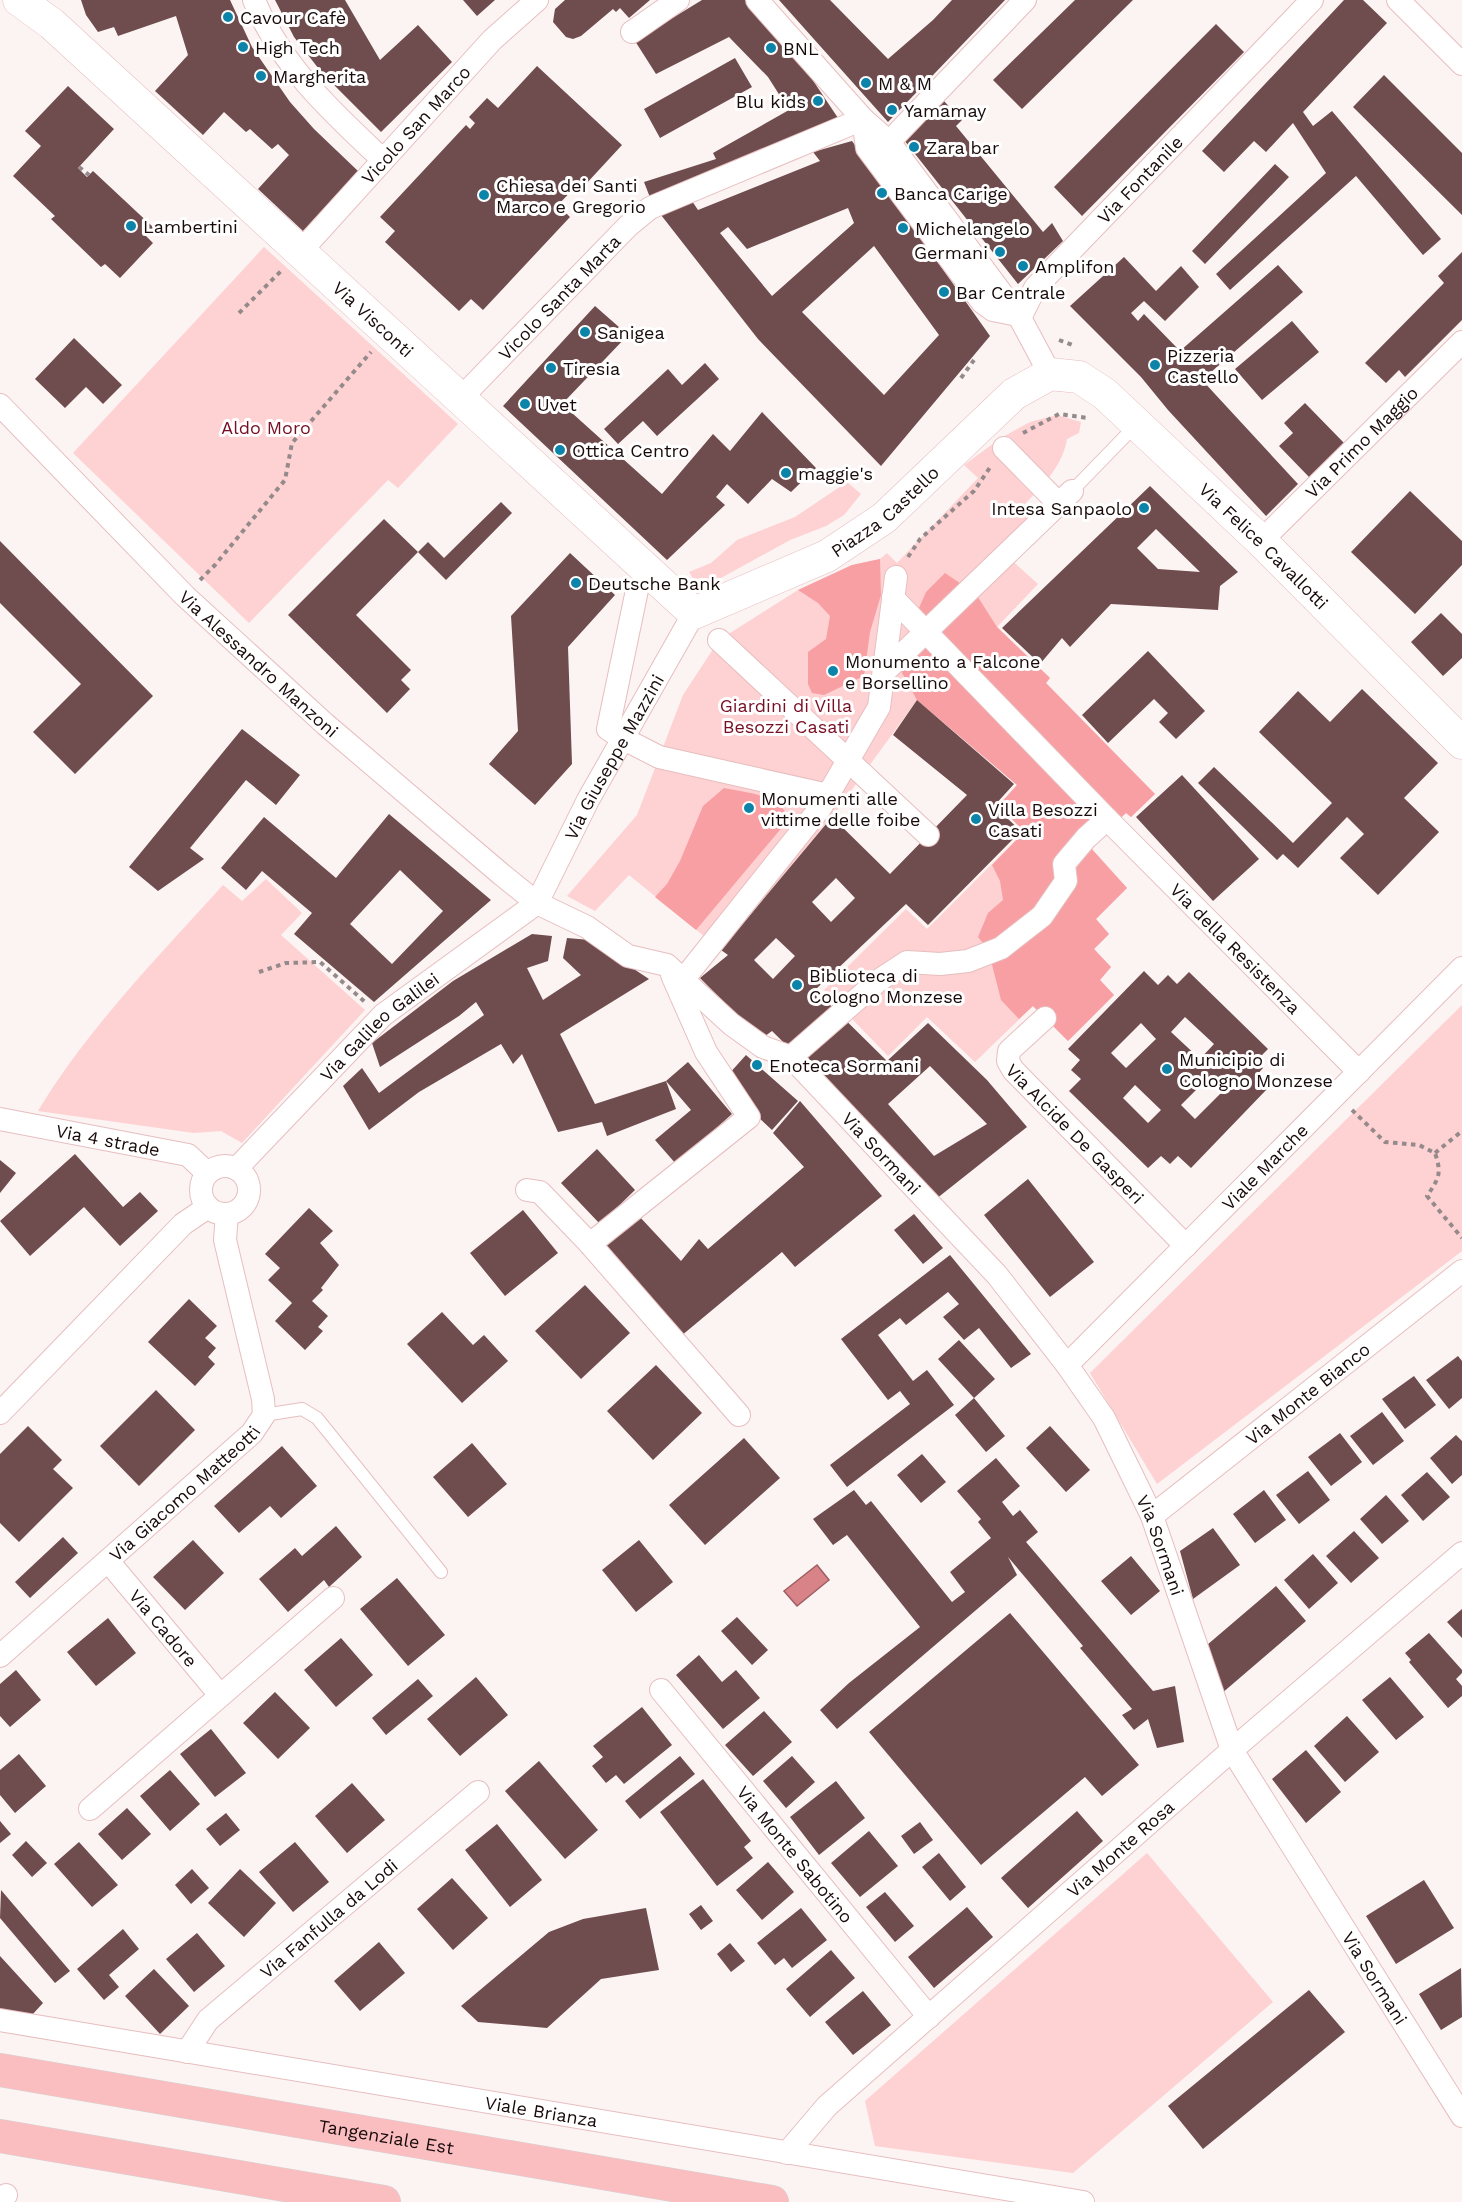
<svg xmlns="http://www.w3.org/2000/svg" width="1462" height="2202" font-family="'Work Sans',sans-serif">
<rect width="100%" height="100%" fill="#fcf3f3"/>
<path fill="#fed1d2" d="M264 247 458 424 398 488 388 480 249 623 73 453Z
M1057 415 1081 422 1079 433 1067 439C1062 469 1039 489 1019 510L1034 525 1008 557 1038 584 997 627 1050 678 1046 683 1155 794 1131 817 1126 813 1090 847 1127 888 1096 919 1109 934 1094 949 1111 967 1100 980 1114 995 1068 1041 1033 1006 975 1062 927 1017 888 1056 824 990 906 909 927 929 1024 832 999 805 1017 785 917 700 832 817 721 950 629 875 595 911 567 896 637 815 683 695 719 640 798 590 852 565 880 559 887 553 897 563 978 478 964 465 1001 438 1030 422Z
M847 482 861 494 844 515 826 526 790 540 721 578 697 585 689 572 711 563 737 540 795 517Z
M266 879 302 913 281 935 365 1010 242 1143 221 1131 194 1133 38 1111C88 1028 158 957 223 885L242 901Z
M1462 1005V1251L1157 1484 1090 1373Z
M1147 1853 1273 2002 1073 2173 875 2146 865 2101Z"/>
<path fill="#f89fa3" d="M880 559 881 595 870 632 864 676 824 695 812 693 808 684V652L826 639 830 616 818 603 798 590 852 565Z
M945 573 976 594 997 627 1050 678 1046 683 1155 794 1131 817 1126 813 1090 847 1127 888 1096 919 1109 934 1094 949 1111 967 1100 980 1114 995 1068 1041 1033 1006 1019 1019 1001 1000 988 949 978 937 988 913 1003 900 1000 881 992 865 1024 832 999 805 1017 785 917 700 902 673 908 633 926 592Z
M724 788C747 793 780 794 789 819L696 930 655 897 667 884 680 861 703 806Z"/>
<path fill="#d88387" stroke="#9e5f62" stroke-width="1.5" d="M817 1565 829 1580 797 1606 784 1591Z"/>
<path fill="#6f4c4d" fill-rule="evenodd" d="M81 0H230L252 47 290 102 314 129 358 171 303 231 258 189 289 155 278 144 272 149 250 129 246 132 224 112 203 135 155 91 188 55 176 16 118 36 114 27 98 32 86 15Z
M275 0H345L380 60 418 25 452 62 381 132 322 73 294 37Z
M463 0H495L477 16Z
M565 0H650L629 18 620 8 616 12 613 9 581 36 573 39 566 37 553 22 555 9Z
M702 0H749L794 52 840 121 651 200 644 182 716 159 713 153 789 110 768 77 729 37 656 74 635 41Z
M779 0H830L888 59 933 20 952 0H1005L888 122Z
M1075 0H1133L1022 109 993 80Z
M1344 0H1363L1387 23 1303 112 1313 126 1332 111 1441 239 1423 255 1356 176 1230 290 1216 274 1326 173 1293 123 1266 152 1254 141 1224 172 1202 151Z
M1216 24 1244 52 1082 216 1054 187Z
M735 58 752 87 660 138 644 109Z
M537 66 622 145 585 185 580 182 558 205 570 217 483 310 471 299 459 311 385 242 395 231 380 217 466 125 470 129 475 123 469 117 487 98 498 108Z
M1384 75 1462 153V215L1353 107Z
M68 86 114 129 78 168 87 177 93 171 154 228 146 236 153 243 120 278 105 264 101 267 51 219 55 216 13 176 41 146 25 131Z
M943 100 962 120 956 126 1043 232 1052 223 1063 241 1018 284 904 140Z
M852 141 990 336 881 466 758 339 661 215 692 201 698 210 820 161 813 152ZM848 208 854 223 772 296 720 233 728 227 747 249ZM874 246 939 335 884 395 802 312Z
M1275 164 1289 177 1205 264 1192 251Z
M1462 252V320L1405 377 1399 370 1386 383 1365 363 1444 283 1438 276Z
M1124 257 1156 291 1181 266 1199 287 1165 321 1144 301 1131 313 1138 321 1144 314 1180 351 1278 265 1303 292 1202 380 1298 484 1266 516 1168 410 1141 377 1070 306Z
M595 306 628 335 562 404 662 494 713 434 730 451 762 412 816 468 791 492 772 479 748 504 727 484 716 497 725 505 667 560 503 406Z
M1292 321 1319 352 1262 400 1235 369Z
M74 338 122 385 103 404 86 387 65 408 35 379Z
M705 363 719 379 657 436 643 421 618 444 604 429 668 369 682 385Z
M1305 403 1344 443 1309 477 1279 446 1293 433 1284 423Z
M1150 486 1238 572 1220 586 1218 610 1111 604 1070 647 1062 638 1040 664 1002 628ZM1156 529 1200 572 1158 569 1137 548Z
M1410 491 1462 541V565L1415 614 1351 552Z
M501 502 512 513 446 580 418 552 428 542 444 558Z
M384 519 418 552 356 615 411 670 401 680 410 689 387 713 288 615Z
M0 541 153 696 75 774 33 732 81 684 0 603Z
M570 553 615 595 568 647 572 764 535 805 489 764 518 731 511 616Z
M1441 613 1462 634V658L1443 676 1411 642Z
M1148 651 1205 711 1176 739 1159 722 1168 713 1154 699 1108 743 1082 715Z
M1362 689 1438 763 1404 798 1439 832 1378 895 1340 858 1364 834 1347 817 1298 868 1283 854 1277 860 1198 783 1214 767 1293 843 1332 803 1259 732 1298 691 1330 722Z
M917 700 1014 784 994 806 1021 831 928 925 906 904 815 990 887 1061 928 1023 987 1080 1027 1127 936 1199 851 1109 772 1031 761 1039 700 978 728 955 721 950 832 817 890 874 967 795 893 735ZM836 878 855 898 831 922 812 902ZM776 938 795 956 773 979 754 960ZM930 1066 987 1124 934 1156 888 1104Z
M242 729 300 775 276 805 246 780 190 848 204 859 158 891 129 867Z
M1182 775 1259 859 1213 901 1136 817Z
M389 814 491 900 374 1002 294 934 312 913 262 871 246 890 221 868 264 817 336 878ZM400 870 443 911 392 964 350 924Z
M532 934 552 936 548 961 527 968 543 1000 581 975 563 958 567 938 590 940 649 979 560 1034 595 1104 666 1081 688 1062 732 1114 676 1164 655 1140 691 1110 666 1081 676 1109 607 1136 602 1122 558 1132 522 1054 513 1064 501 1044 419 1092 369 1130 343 1086 362 1068 379 1093 484 1015 476 1002 459 1016 380 1067 372 1043 453 981Z
M1144 971 1158 985 1168 975 1177 984 1189 972 1268 1049 1256 1061 1263 1068 1256 1076 1268 1088 1191 1168 1178 1156 1170 1164 1161 1156 1148 1168 1069 1091 1081 1079 1071 1070 1080 1060 1068 1049ZM1185 1017 1214 1044 1200 1059 1171 1032ZM1141 1023 1156 1039 1126 1068 1111 1053ZM1211 1075 1225 1089 1195 1119 1181 1105ZM1135 1085 1161 1110 1148 1123 1123 1098Z
M746 1055 798 1101 772 1130 744 1104 728 1075Z
M800 1101 882 1196 795 1267 782 1252 681 1336 602 1247 638 1215 681 1261 699 1239 708 1249 804 1167 773 1133Z
M597 1149 635 1190 600 1224 561 1183Z
M75 1154 123 1207 140 1192 158 1211 120 1246 84 1207 30 1256 0 1221Z
M0 1160 16 1173 0 1193Z
M1028 1179 1094 1262 1050 1297 984 1215Z
M309 1208 333 1231 320 1243 339 1265 321 1288 323 1290 312 1301 328 1316 318 1327 323 1331 305 1350 275 1321 292 1303 268 1280 280 1268 265 1254Z
M523 1210 558 1253 505 1296 470 1253Z
M914 1214 943 1248 923 1264 894 1230Z
M950 1255 1031 1354 1011 1368 979 1328 964 1340 943 1317 959 1304 948 1292 906 1325 900 1318 878 1335 913 1381 927 1370 954 1405 847 1487 830 1465 910 1404 900 1391 888 1400 841 1339Z
M585 1285 630 1333 581 1379 535 1331Z
M189 1299 217 1326 205 1338 216 1348 208 1357 215 1364 195 1386 148 1342Z
M442 1312 473 1345 484 1335 508 1361 462 1403 407 1344Z
M959 1340 995 1379 974 1398 938 1359Z
M1458 1356 1462 1361V1398L1449 1409 1426 1380Z
M656 1365 702 1413 653 1460 607 1411Z
M1414 1376 1436 1405 1405 1429 1382 1399Z
M156 1390 195 1430 139 1486 100 1446Z
M974 1398 1005 1436 986 1452 955 1415Z
M1382 1412 1404 1441 1373 1465 1350 1436Z
M28 1426 62 1460 53 1469 73 1488 19 1542 0 1523V1454Z
M1050 1426 1090 1470 1066 1492 1026 1448Z
M1340 1433 1362 1462 1331 1486 1308 1457Z
M1456 1435 1462 1441V1475L1452 1484 1430 1458Z
M744 1438 780 1478 705 1545 669 1505Z
M472 1443 507 1484 468 1517 433 1477Z
M282 1446 317 1486 281 1518 270 1506 239 1533 214 1506Z
M922 1454 946 1482 921 1503 897 1475Z
M996 1458 1020 1486 1002 1502 1013 1516 1020 1510 1038 1532 1026 1542 1153 1691 1175 1686 1184 1742 1157 1748 1148 1719 1134 1730 1122 1715 1132 1709 1080 1648 1083 1646 1008 1557 1017 1575 837 1729 820 1710 849 1683 920 1627 847 1535 833 1545 813 1519 854 1490 866 1505 871 1501 952 1602 965 1592 950 1572 991 1538 978 1522 981 1519 957 1491Z
M1308 1471 1330 1500 1299 1524 1276 1495Z
M1427 1472 1450 1497 1423 1521 1401 1495Z
M1264 1490 1286 1520 1255 1543 1233 1514Z
M1386 1495 1409 1521 1382 1544 1360 1519Z
M336 1526 362 1557 329 1587 324 1580 288 1612 259 1579 295 1548 302 1556Z
M1213 1528 1240 1565 1193 1599 1180 1551Z
M1354 1531 1379 1558 1351 1583 1326 1556Z
M63 1537 78 1553 30 1598 15 1582Z
M193 1540 224 1573 185 1610 153 1577Z
M639 1540 673 1582 636 1612 602 1570Z
M1313 1554 1338 1583 1309 1609 1284 1580Z
M1131 1556 1160 1591 1131 1615 1101 1581Z
M397 1578 445 1635 408 1666 360 1609Z
M1276 1586 1306 1621 1221 1694 1207 1645Z
M1462 1609V1638L1447 1622Z
M1010 1613 1139 1765 1102 1796 1085 1777 981 1865 869 1732Z
M737 1617 768 1650 752 1665 721 1631Z
M108 1618 136 1653 96 1686 67 1652Z
M1429 1633 1462 1670V1673L1456 1679 1462 1686V1696L1448 1708 1409 1662 1411 1660 1405 1653Z
M341 1638 373 1675 336 1707 304 1670Z
M699 1655 722 1682 736 1670 760 1698 723 1729 676 1675Z
M16 1670 41 1700 10 1727 0 1716V1684Z
M476 1677 508 1715 460 1756 427 1719Z
M1390 1677 1424 1717 1396 1740 1362 1700Z
M418 1679 433 1696 386 1735 372 1718Z
M275 1692 310 1728 278 1759 243 1723Z
M642 1707 672 1745 624 1784 616 1775 606 1783 592 1766 603 1757 593 1746Z
M764 1711 792 1742 753 1776 725 1745Z
M1347 1716 1379 1752 1345 1782 1314 1746Z
M211 1729 246 1773 215 1797 180 1754Z
M1306 1750 1341 1792 1306 1823 1272 1779Z
M19 1754 46 1786 15 1813 0 1795V1770Z
M680 1756 695 1774 640 1819 625 1801Z
M792 1756 815 1782 786 1808 763 1781Z
M539 1761 598 1830 565 1859 505 1791Z
M170 1770 200 1804 170 1831 140 1796Z
M703 1779 751 1841 744 1847 753 1858 717 1886 660 1812Z
M836 1781 865 1818 819 1855 790 1817Z
M352 1783 385 1820 347 1853 315 1816Z
M127 1808 151 1834 122 1860 98 1834Z
M1077 1811 1103 1841 1028 1908 1001 1878Z
M226 1813 240 1830 220 1846 206 1829Z
M0 1821 11 1834 0 1843Z
M920 1822 933 1840 914 1854 901 1836Z
M497 1824 542 1880 510 1907 465 1850Z
M869 1831 898 1866 860 1897 831 1863Z
M26 1841 47 1863 32 1877 12 1855Z
M79 1842 118 1885 92 1907 54 1864Z
M295 1842 329 1882 293 1912 259 1872Z
M939 1853 966 1887 950 1901 922 1867Z
M768 1862 794 1892 762 1920 736 1890Z
M192 1869 209 1888 191 1904 175 1885Z
M240 1869 276 1903 244 1937 208 1903Z
M452 1878 488 1918 453 1950 417 1909Z
M1424 1880 1454 1928 1396 1964 1366 1916Z
M1 1890 70 1971 55 1983 0 1918Z
M885 1892 914 1926 895 1942 866 1907Z
M701 1905 713 1921 701 1930 689 1914Z
M967 1907 993 1937 934 1988 908 1957Z
M646 1908 659 1970 601 1979 547 2028 478 2022 461 2006 549 1932 583 1919Z
M801 1908 827 1940 792 1968 784 1958 775 1965 757 1943Z
M123 1929 139 1949 109 1975 119 1987 104 2000 77 1969Z
M197 1933 225 1966 194 1992 166 1959Z
M379 1942 405 1973 360 2011 334 1981Z
M730 1943 745 1961 731 1972 717 1954Z
M831 1950 855 1978 810 2017 786 1989Z
M0 1956 43 2003 32 2015 0 2009Z
M1461 1968 1462 2017 1441 2030 1419 1994Z
M154 1969 189 2006 160 2034 125 1996Z
M1309 1990 1345 2032 1203 2149 1168 2106Z
M863 1991 891 2025 853 2055 825 2022Z"/>
<g fill="none" stroke-linecap="round" stroke-linejoin="round">
<g stroke="#e7bebf" stroke-width="14">
<path id="lane" d="M1072 491 1136 425
M264 1415 302 1409 317 1418 441 1572"/>
</g>
<g stroke="#e7bebf" stroke-width="24">
<g id="street">
<path d="M254 0C281 66 332 112 383 160"/>
<path d="M757 0 863 119 867 148 982 302 993 310 1018 315"/>
<path d="M1398 0 1462 64"/>
<path d="M632 32 678 0"/>
<path d="M889 142 1025 0"/>
<path id="s1" d="M300 252 492 40 537 0"/>
<path id="s2" d="M1050 374 1020 318 1035 288 1312 0"/>
<path id="s3" d="M460 399 628 226 650 208 863 119 889 142 1020 318"/>
<path id="s4" d="M0 405 185 596 325 724 501 874 537 903 587 927 628 956 667 965 731 1024 763 1047 791 1057 997 1275 1067 1365 1104 1418 1152 1516 1232 1750 1462 2116"/>
<path d="M1004 448 1059 504"/>
<path id="s5" d="M1261 541 1462 342"/>
<path d="M637 590 608 729 622 738 659 757 828 795"/>
<path id="s6" d="M893 598 1107 819 1359 1072"/>
<path d="M719 640 928 835"/>
<path d="M884 672 1072 491"/>
<path d="M683 980 821 807 879 707 896 577"/>
<path id="s7" d="M1045 1018 1009 1051 1008 1061 1013 1070 1186 1246"/>
<path d="M791 1057 878 981 907 962 940 964 968 961 1001 948 1042 916 1066 881 1064 864 1086 838 1107 819"/>
<path id="s8" d="M0 1119 188 1155 207 1173"/>
<circle cx="225" cy="1190" r="24"/>
<path id="s9" d="M237 1168 383 1015 537 903 588 800 694 613"/>
<path d="M527 1190 540 1192 590 1244 749 1117 706 1052 672 975"/>
<path d="M590 1244 739 1415"/>
<path id="s10" d="M1067 1365 1462 968"/>
<path d="M0 1413 183 1224 208 1207"/>
<path id="s11" d="M1152 1516 1462 1271"/>
<path id="s12" d="M108 1561 220 1695"/>
<path id="s13" d="M0 1656 252 1433 264 1415 263 1399 225 1240 227 1214"/>
<path id="s14" d="M661 1690 929 2017"/>
<path d="M90 1809 333 1598"/>
<path id="s15" d="M0 2020 1083 2202"/>
<path id="s16" d="M187 2052 208 2020 478 1792"/>
<path id="s17" d="M787 2153 827 2106 1232 1750 1462 1553"/>
<path d="M0 2199 6 2195"/>
</g>
</g>
<g stroke="#e7bebf" stroke-width="33">
<g id="secondary">
<path id="s18" d="M19 0 52 24 694 613 827 556 884 518 1014 394 1050 374 1079 377 1105 394 1261 541 1462 743"/>
</g>
</g>
<g stroke="#d5d3d3" stroke-width="34">
<g id="highway">
<path id="s19" d="M0 2070 772 2202"/>
<path d="M0 2136 384 2202"/>
</g>
</g>
<path stroke="#958a8b" stroke-width="4" stroke-dasharray="4.5 4.5" stroke-linecap="butt" d="M79 167 89 175
M239 313 281 271
M1059 340 1075 346
M961 378 974 360
M1023 433 1059 414 1088 418
M908 557 920 539 974 491 991 466
M200 580 215 565 285 480 292 443 371 352
M259 972 286 963 320 962 365 1002
M1352 1110 1385 1142 1419 1145 1435 1153C1442 1174 1439 1178 1427 1196L1462 1238
M1435 1153 1462 1131"/>
<use href="#lane" stroke="#fff" stroke-width="12"/>
<use href="#street" stroke="#fff" stroke-width="22"/>
<use href="#secondary" stroke="#fff" stroke-width="32"/>
<use href="#highway" stroke="#fabec0" stroke-width="33"/>
</g>
<g fill="#0c84a9" stroke="#fff" stroke-width="2">
<circle cx="228" cy="17" r="6"/>
<circle cx="243" cy="47" r="6"/>
<circle cx="771" cy="48" r="6"/>
<circle cx="261" cy="76" r="6"/>
<circle cx="866" cy="83" r="6"/>
<circle cx="818" cy="101" r="6"/>
<circle cx="892" cy="110" r="6"/>
<circle cx="914" cy="147" r="6"/>
<circle cx="882" cy="193" r="6"/>
<circle cx="484" cy="195" r="6"/>
<circle cx="131" cy="226" r="6"/>
<circle cx="903" cy="228" r="6"/>
<circle cx="1000" cy="252" r="6"/>
<circle cx="1023" cy="266" r="6"/>
<circle cx="944" cy="292" r="6"/>
<circle cx="585" cy="332" r="6"/>
<circle cx="1155" cy="365" r="6"/>
<circle cx="551" cy="368" r="6"/>
<circle cx="525" cy="404" r="6"/>
<circle cx="560" cy="450" r="6"/>
<circle cx="786" cy="473" r="6"/>
<circle cx="1144" cy="508" r="6"/>
<circle cx="576" cy="583" r="6"/>
<circle cx="833" cy="671" r="6"/>
<circle cx="749" cy="808" r="6"/>
<circle cx="976" cy="819" r="6"/>
<circle cx="797" cy="985" r="6"/>
<circle cx="757" cy="1065" r="6"/>
<circle cx="1167" cy="1069" r="6"/>
</g>
<g text-anchor="middle" dominant-baseline="central" stroke-width="6" stroke-linejoin="round" paint-order="stroke">
<g font-size="18" fill="#180a0b" stroke="#fff" text-anchor="start">
<text x="240" y="17">Cavour Cafè</text>
<text x="255" y="47">High Tech</text>
<text x="783" y="48">BNL</text>
<text x="273" y="76">Margherita</text>
<text x="878" y="83">M &amp; M</text>
<text x="806" y="101" text-anchor="end">Blu kids</text>
<text x="904" y="110">Yamamay</text>
<text x="926" y="147">Zara bar</text>
<text x="496" y="185">Chiesa dei Santi<tspan x="496" dy="21">Marco e Gregorio</tspan></text>
<text x="894" y="193">Banca Carige</text>
<text x="143" y="226">Lambertini</text>
<text x="915" y="228">Michelangelo</text>
<text x="988" y="252" text-anchor="end">Germani</text>
<text x="1035" y="266">Amplifon</text>
<text x="956" y="292">Bar Centrale</text>
<text x="597" y="332">Sanigea</text>
<text x="1167" y="355">Pizzeria<tspan x="1167" dy="21">Castello</tspan></text>
<text x="563" y="368">Tiresia</text>
<text x="537" y="404">Uvet</text>
<text x="572" y="450">Ottica Centro</text>
<text x="798" y="473">maggie's</text>
<text x="1132" y="508" text-anchor="end">Intesa Sanpaolo</text>
<text x="588" y="583">Deutsche Bank</text>
<text x="845" y="661">Monumento a Falcone<tspan x="845" dy="21">e Borsellino</tspan></text>
<text x="761" y="798">Monumenti alle<tspan x="761" dy="21">vittime delle foibe</tspan></text>
<text x="988" y="809">Villa Besozzi<tspan x="988" dy="21">Casati</tspan></text>
<text x="809" y="975">Biblioteca di<tspan x="809" dy="21">Cologno Monzese</tspan></text>
<text x="1179" y="1059">Municipio di<tspan x="1179" dy="21">Cologno Monzese</tspan></text>
<text x="769" y="1065">Enoteca Sormani</text>
</g>
<g font-size="18" fill="#180a0b" stroke="#fff">
<text stroke="none"><textPath href="#s1" startOffset="172">Vicolo San Marco</textPath></text>
<text stroke="none"><textPath href="#s2" startOffset="248">Via Fontanile</textPath></text>
<text stroke="none"><textPath href="#s3" startOffset="142">Vicolo Santa Marta</textPath></text>
<text stroke="none"><textPath href="#s18" startOffset="477">Via Visconti</textPath></text>
<text stroke="none"><textPath href="#s5" startOffset="141">Via Primo Maggio</textPath></text>
<text stroke="none"><textPath href="#s18" startOffset="1130">Piazza Castello</textPath></text>
<text stroke="none"><textPath href="#s18" startOffset="1626">Via Felice Cavallotti</textPath></text>
<text stroke="none"><textPath href="#s4" startOffset="366">Via Alessandro Manzoni</textPath></text>
<text stroke="none"><textPath href="#s9" startOffset="567">Via Giuseppe Mazzini</textPath></text>
<text stroke="none"><textPath href="#s6" startOffset="490">Via della Resistenza</textPath></text>
<text stroke="none"><textPath href="#s9" startOffset="201">Via Galileo Galilei</textPath></text>
<text stroke="none"><textPath href="#s7" startOffset="158">Via Alcide De Gasperi</textPath></text>
<text stroke="none"><textPath href="#s8" startOffset="110">Via 4 strade</textPath></text>
<text stroke="none"><textPath href="#s4" startOffset="1167">Via Sormani</textPath></text>
<text stroke="none"><textPath href="#s10" startOffset="280">Viale Marche</textPath></text>
<text stroke="none"><textPath href="#s11" startOffset="198">Via Monte Bianco</textPath></text>
<text stroke="none"><textPath href="#s13" startOffset="246">Via Giacomo Matteotti</textPath></text>
<text stroke="none"><textPath href="#s4" startOffset="1653">Via Sormani</textPath></text>
<text stroke="none"><textPath href="#s12" startOffset="87">Via Cadore</textPath></text>
<text stroke="none"><textPath href="#s17" startOffset="452">Via Monte Rosa</textPath></text>
<text stroke="none"><textPath href="#s14" startOffset="212">Via Monte Sabotino</textPath></text>
<text stroke="none"><textPath href="#s16" startOffset="196">Via Fanfulla da Lodi</textPath></text>
<text stroke="none"><textPath href="#s4" startOffset="2139">Via Sormani</textPath></text>
<text stroke="none"><textPath href="#s15" startOffset="549">Viale Brianza</textPath></text>
<text stroke="none"><textPath href="#s19" startOffset="392">Tangenziale Est</textPath></text>
</g>
<g font-size="18" fill="#760e24" stroke="#fff">
<text x="266" y="427">Aldo Moro</text>
<text x="786" y="705">Giardini di Villa<tspan x="786" dy="21">Besozzi Casati</tspan></text>
</g>
</g>
</svg>
